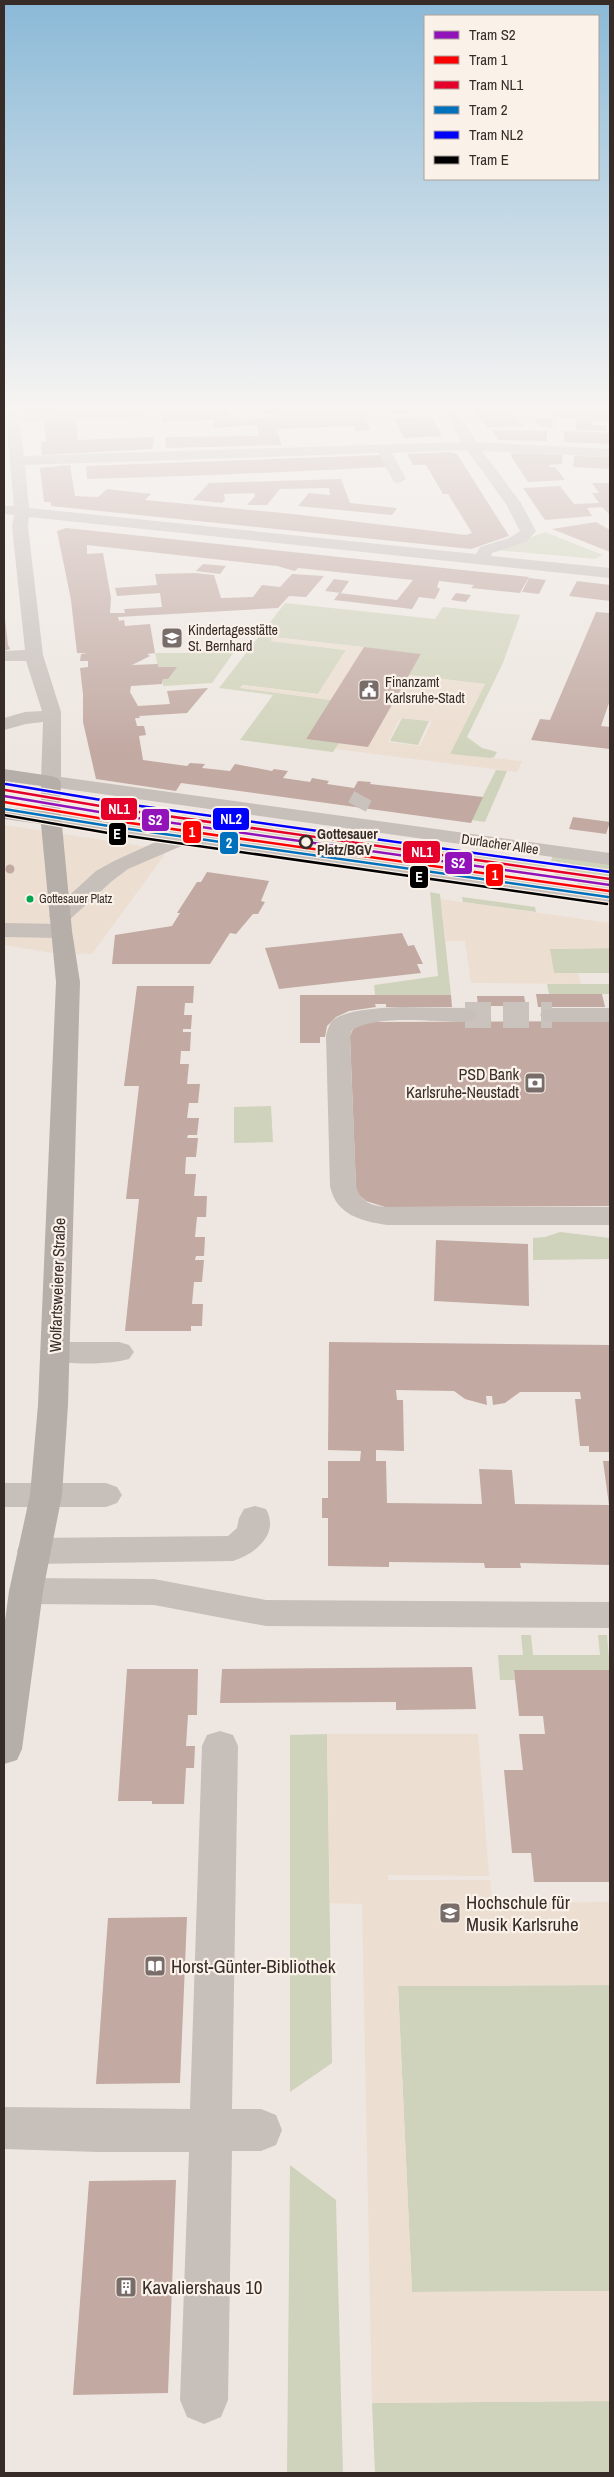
<svg xmlns="http://www.w3.org/2000/svg" width="614" height="2477" font-family="'Archivo Narrow',sans-serif">
<rect width="100%" height="100%" fill="#eee7e1"/>
<path fill="#d0d3bb" d="M545 532 603 555 595 559 497 550Z
M285 603 435 619 443 607 520 615 503 663 467 737 482 748 497 752 494 757 487 759 450 754 484 684 409 675 421 654 274 637 271 641 346 650 318 694 243 685 241 688 331 700 306 739 339 743 333 752 240 740 273 695 219 688Z
M210 649 234 652 212 683 163 686V679H168L176 667H158L155 653H202Z
M402 718 429 721 418 745 390 741Z
M496 770 507 771 485 822 471 820Z
M182 815 531 863 547 866 525 875 173 826Z
M553 855 610 863V889L576 888 578 882 547 878 569 868 571 864 551 861Z
M430 892 440 894 451 995H375L374 985 438 976Z
M462 897 535 907 536 912 463 902Z
M610 948V973H554L549 949Z
M547 984H610V994H549Z
M271 1106 273 1142 234 1143V1107Z
M560 1232 610 1238V1259L533 1260V1238L545 1237Z
M521 1635H531L533 1655H600L598 1635H607L610 1670H514L515 1680H500L498 1655H523Z
M327 1734 332 2063 290 2092V1735Z
M610 1985V2291L412 2292 398 1986Z
M290 2165 336 2200 343 2473H287Z
M610 2401V2473H375L372 2403Z"/>
<path fill="#ecded0" fill-rule="evenodd" d="M273 637 364 647 331 700 240 688 242 685 318 694 346 650 271 641Z
M409 675 485 684 450 754 522 761 517 772 335 749 339 743 368 747ZM400 718 432 721 420 746 388 742Z
M4 825 168 850 92 954 52 953 4 945Z
M441 899 610 923V948L550 949 554 973H578L581 984 471 983 465 941H445Z
M327 1734H478L489 1876 388 1875V1880H490L492 1903 610 1902V1985L398 1986 412 2292 610 2291V2401L372 2403 362 1904 330 1903Z"/>
<path fill="#c2a9a2" d="M28 409H59L60 412 28 414Z
M90 409H113V412L90 413Z
M229 409 231 418 241 417 242 420 277 416 276 414H259L258 409H291L293 414 330 412 329 409H347L349 414 368 413 370 418H366L370 430 356 431 354 426 276 429 282 445 166 448 165 437 259 436 257 425 213 428 214 420 162 422 163 410Z
M389 409H427L429 412 391 414Z
M474 409H511L523 426 487 427Z
M554 409H569V412L583 413 591 414V411L610 412V422L592 421V425L606 426V431L576 430V419L553 418Z
M76 417 78 440 154 437 152 449 42 455 41 442 46 441 44 419Z
M431 417 442 436 404 438 394 418Z
M553 418V427L540 426 534 419Z
M492 430 547 431V441L498 440Z
M564 431 610 433V444L564 442Z
M451 452 457 454 509 536 471 549 51 506V502H44L40 468 70 465 75 496 98 497 107 489 151 494 145 500 293 514 466 535 472 533 448 494H443L426 465H413L407 454Z
M515 453 562 455V464L548 465 550 467H555L565 480 528 482 510 455Z
M381 455 386 467 215 475 87 479 86 466Z
M574 456 610 457V469L573 467Z
M341 479 350 503 397 508 392 515 298 506 309 493 330 495 329 488 280 489 267 505H247L255 496 254 493 224 494 225 500 222 503 193 500 209 483Z
M592 483H610V515L602 507 587 508 592 516 545 520 523 488 560 486 574 504 599 503 592 493H599Z
M596 522 610 530V552L552 529Z
M66 528 529 577 520 593 471 588 474 585 439 581 437 587 440 589 435 599 419 597 412 609 334 600 339 593 397 600 413 580 298 568 295 571 277 566 87 545V554L103 553 111 598 110 613H125L124 609 162 607 160 593 117 596 115 588 157 585 155 574 195 573 214 575 221 598 253 597 262 585 280 587 292 574 324 576 306 597 289 596 278 608 118 617 119 621 124 620 125 626 150 624 155 653 147 654 150 656 132 665 158 664V667H177L168 679H163L162 684 131 686 130 692 138 706 170 704 167 691 208 688 187 713 139 716 140 718H135L137 726H144L146 735 139 736 143 760 187 766 190 763 205 764 202 768 230 771 235 764 272 771 274 769 288 771 283 778 310 782 312 778 329 781 327 784 354 788 358 781 371 782 370 784 483 797 471 823 181 783 176 791 96 779 83 722V694L80 668 88 667V661H80L81 654 87 653H77L71 600 57 531Z
M203 564 226 566 220 574 196 571Z
M529 578 546 580 539 594 522 592Z
M334 579 349 581 341 593 325 591Z
M577 581 610 585V601L569 596Z
M456 593 471 595 466 602 451 600Z
M4 610 8 645 10 649 4 651Z
M596 612 610 613V700L601 726 610 727V749L531 740 540 719 550 720Z
M364 647 421 654 368 747 306 739Z
M573 817 610 822 606 834 569 829Z
M248 819 288 825 286 827 247 821Z
M365 836 406 842 405 844 364 838Z
M237 837 277 843 275 845 235 840Z
M354 853 395 859 394 861 353 855Z
M5.5 869a4.5 4.5 0 1 1 9 0a4.5 4.5 0 1 1-9 0Z
M207 872 269 881 261 901 265 902 258 914H253L236 934 230 933 210 964H112L115 935 172 926 180 913H177L197 882H201Z
M402 933 408 946 414 945 423 964H417L421 973 279 989 265 948Z
M137 986H194L193 1003H185L184 1015H192L191 1029H183V1032H191L190 1051H181L180 1064H189L187 1084H200L198 1103H189L187 1118H199L197 1135H188L187 1138H198L196 1157H186L185 1174H196L194 1196H207L206 1217H197L195 1237H205L204 1256H196L195 1260H204L202 1282H194L192 1304H203L202 1326H191V1331H125L139 1199H126L139 1086H124Z
M536 994H602L605 1007H538Z
M300 995H451L452 1007H386V1004H375L376 1007 349 1011 336 1017 327 1026 325 1037H320V1043H300Z
M477 996H524L526 1006H478Z
M610 1021V1206L385 1207 366 1201 359 1195 356 1188 350 1036 355 1025 373 1022Z
M436 1240 528 1244 529 1306 434 1301Z
M329 1342 610 1345V1452H589V1446H580L575 1399H581L580 1392H520L505 1403 493 1405 492 1396H486L487 1405 465 1399 454 1391 396 1390 397 1400H403L404 1451 376 1450V1461H386L387 1503 482 1504 479 1469 512 1470 515 1504 609 1505 603 1461H610V1565L520 1563 521 1568H485L484 1563 389 1562V1567L328 1566V1518H322V1498H328V1461H360L361 1451 328 1450Z
M472 1667 476 1709 396 1710V1702L220 1703 222 1669Z
M127 1669H198L197 1715H188L186 1746H195L194 1768H186L184 1804H152V1801H118Z
M514 1670H610V1882H534L531 1853H512L504 1770H523L519 1734H545L543 1716H519Z
M187 1917 180 2083 96 2084 108 1918Z
M176 2180 168 2393 73 2395 89 2181Z"/>
<g fill="none" stroke-linecap="round" stroke-linejoin="round">
<path stroke="#cac2bc" stroke-width="20" stroke-dasharray="20 10" stroke-linecap="butt" d="M357 807 363 796"/>
<path stroke="#cac2bc" stroke-width="26" stroke-dasharray="26 12" stroke-linecap="butt" d="M465 1015H552"/>
<path fill="#c7bfba" fill-rule="evenodd" d="M5 409H19V415L138 410 145 414 138 418 20 423 24 456 462 442 442 409H456L476 442 610 449V457L482 451 521 503 536 531 526 542 492 553 491 556 610 568V578L29 517 28 527 43 655 61 712V777L610 853V865L44 786 41 782 43 722 26 724 4 730V718L25 712 42 711 26 661H4V651L25 650 12 527 14 515 4 514V506H14ZM467 450 506 504 520 531 509 538 480 547 476 554 29 508 25 465 378 453 394 482 399 483 406 479 392 453Z
M52 813 610 891V904L186 844 128 869 112 881 68 921 60 923 52 921 49 916 52 911 96 871 114 861 160 840 45 823 42 819 45 815Z
M4 923 61 924 69 926 72 931 69 936 61 938 4 937Z
M400 1007 465 1008 473 1010 477 1015 473 1020 465 1022C433 1022 380 1014 352 1030L350 1036 356 1186C360 1202 372 1206 387 1207H610V1225H387C361 1221 336 1215 330 1186L326 1036C327 1031 329 1025 332 1021 346 1009 382 1008 400 1007Z
M552 1008H610V1022H552L544 1020 540 1015 544 1010Z
M55 1342H119L129 1345 134 1352 129 1359C108 1365 66 1365 45 1359L40 1352 45 1345Z
M4 1483H106L117 1487 122 1495 117 1503 106 1507H4Z
M255 1506 266 1509C280 1534 255 1554 233 1561L33 1564 21 1560 17 1551 21 1542 33 1538 228 1536 237 1528 239 1518 244 1509Z
M26 1578 154 1579 266 1600 610 1602V1628L266 1626 154 1605 26 1604 14 1600 9 1591 14 1582Z
M220 1731 233 1735 238 1746 232 2109H261L276 2115 282 2130 276 2145 261 2151H232L228 2400 221 2417 204 2424 187 2417 180 2400 189 2152H98L4 2149V2107L190 2109 202 1746 207 1735Z"/>
<path fill="#b6aea9" fill-rule="evenodd" d="M4 769 51 776 58 778 61 782 60 804 72 931 80 982 68 1405 62 1495 43 1591 22 1749 17 1760 4 1764V1628L9 1591 30 1495 38 1405 56 982 41 824 4 819V807L41 811V786L4 781Z"/>
<g stroke="#faf1e9" stroke-width="5">
<path id="tram-1" d="M4 796 117 815 610 885"/>
</g>
<g stroke="#faf1e9" stroke-width="5">
<path id="tram-2" d="M4 802 116 821 609 891"/>
</g>
<g stroke="#faf1e9" stroke-width="5">
<path id="tram-3" d="M5 790 118 809 610 879"/>
</g>
<g stroke="#faf1e9" stroke-width="5">
<path id="tram-4" d="M4 809 115 827 608 897"/>
</g>
<g stroke="#faf1e9" stroke-width="5">
<path id="tram-5" d="M6 784 119 803 610 872"/>
</g>
<g stroke="#faf1e9" stroke-width="5">
<path id="tram-6" d="M4 815 114 834 607 904"/>
</g>
<use href="#tram-1" stroke="#9313ba" stroke-width="2.5"/>
<use href="#tram-2" stroke="#f00" stroke-width="2.5"/>
<use href="#tram-3" stroke="#e4002b" stroke-width="2.5"/>
<use href="#tram-4" stroke="#0071bc" stroke-width="2.5"/>
<use href="#tram-5" stroke="#00f" stroke-width="2.5"/>
<use href="#tram-6" stroke="#000" stroke-width="2.5"/>
</g>
<linearGradient id="sky" x2="0" y2="1"><stop stop-color="#8ab9d7"/><stop offset="0.54" stop-color="#f7f4f2"/><stop offset="1" stop-color="#f7f4f2" stop-opacity="0"/></linearGradient>
<rect width="614" height="755" fill="url(#sky)"/>
<defs>
<g id="school-square" transform="scale(1.125)"><rect x="-9" y="-9" width="18" height="18" rx="4" fill="#786d69" stroke="#faf1e9"/><path d="M0-5L7-2L0 1L-7-2ZM-4 1L0 2.5L4 1V4Q0 6-4 4Z" fill="#fff"/></g>
<g id="civic-square" transform="scale(1.125)"><rect x="-9" y="-9" width="18" height="18" rx="4" fill="#786d69" stroke="#faf1e9"/><path d="M-.6-6.5H3V-4.5H.6V-3L4-1V1h2V6H-6V1h2V-1L-.6-3ZM-1.2 2.5V6h2.4V2.5Z" fill="#fff"/></g>
<g id="bank-square" transform="scale(1.125)"><rect x="-9" y="-9" width="18" height="18" rx="4" fill="#786d69" stroke="#faf1e9"/><path d="M-6-4H6V4H-6ZM0-2.3a2.3 2.3 0 1 0 0 4.6a2.3 2.3 0 1 0 0-4.6Z" fill="#fff"/></g>
<g id="university-square" transform="scale(1.125)"><rect x="-9" y="-9" width="18" height="18" rx="4" fill="#786d69" stroke="#faf1e9"/><path d="M0-5L7-2L0 1L-7-2ZM-4 1L0 2.5L4 1V4Q0 6-4 4Z" fill="#fff"/></g>
<g id="library-square" transform="scale(1.125)"><rect x="-9" y="-9" width="18" height="18" rx="4" fill="#786d69" stroke="#faf1e9"/><path d="M-6-4Q-3-5.5-.7-3.5V5Q-3 3-6 4ZM6-4Q3-5.5 .7-3.5V5Q3 3 6 4Z" fill="#fff"/></g>
<g id="building-square" transform="scale(1.125)"><rect x="-9" y="-9" width="18" height="18" rx="4" fill="#786d69" stroke="#faf1e9"/><path d="M-4-6H4V6H1V3H-1V6H-4ZM-2.5-4.3h1.7v1.8h-1.7ZM.8-4.3h1.7v1.8H.8ZM-2.5-1h1.7V.8h-1.7ZM.8-1h1.7V.8H.8Z" fill="#fff"/></g>
</defs>
<g fill-rule="evenodd">
<use href="#school-square" x="172" y="638"/>
<use href="#civic-square" x="369" y="690"/>
<use href="#bank-square" x="535" y="1083"/>
<use href="#university-square" x="450" y="1913"/>
<use href="#library-square" x="155" y="1966"/>
<use href="#building-square" x="126" y="2287"/>
</g>
<circle fill="#faf1e9" stroke="#382c28" stroke-width="2.5" cx="306" cy="842" r="6"/>
<circle fill="#00a651" stroke="#faf1e9" stroke-width="2" cx="30" cy="899" r="4.5"/>
<g text-anchor="middle" dominant-baseline="central" stroke-width="4.5" stroke-linejoin="round" paint-order="stroke">
<g font-size="12" fill="#382c28" stroke="#faf1e9" text-anchor="start">
<text x="39" y="899">Gottesauer Platz</text>
</g>
<g font-size="14" fill="#382c28" stroke="#faf1e9" text-anchor="start">
<text x="188" y="630">Kindertagesstätte<tspan x="188" dy="16">St. Bernhard</tspan></text>
<text x="385" y="682">Finanzamt<tspan x="385" dy="16">Karlsruhe-Stadt</tspan></text>
</g>
<g font-size="14" font-weight="bold" fill="#382c28" stroke="#faf1e9" text-anchor="start">
<text x="317" y="834">Gottesauer<tspan x="317" dy="16">Platz/BGV</tspan></text>
</g>
<g font-size="14" fill="#382c28" stroke="#faf1e9">
<text transform="translate(500 844) rotate(8)">Durlacher Allee</text>
</g>
<g font-size="16" fill="#382c28" stroke="#faf1e9" text-anchor="end">
<text x="519" y="1074">PSD Bank<tspan x="519" dy="18">Karlsruhe-Neustadt</tspan></text>
</g>
<g font-size="16" fill="#382c28" stroke="#faf1e9">
<text transform="translate(57 1285) rotate(-88)">Wolfartsweierer Straße</text>
</g>
<g font-size="19" fill="#382c28" stroke="#faf1e9" text-anchor="start">
<text x="466" y="1902">Hochschule für<tspan x="466" dy="22">Musik Karlsruhe</tspan></text>
<text x="171" y="1966">Horst-Günter-Bibliothek</text>
<text x="142" y="2287">Kavaliershaus 10</text>
</g>
</g>
<g stroke="#faf1e9" stroke-width="2">
<rect x="100" y="797" width="38" height="24" rx="5" fill="#e4002b"/>
<rect x="212" y="807" width="38" height="24" rx="5" fill="#00f"/>
<rect x="141" y="808" width="29" height="24" rx="5" fill="#9313ba"/>
<rect x="182" y="820" width="20" height="24" rx="5" fill="#f00"/>
<rect x="108" y="822" width="19" height="24" rx="5" fill="#000"/>
<rect x="219" y="831" width="20" height="24" rx="5" fill="#0071bc"/>
<rect x="402" y="840" width="39" height="24" rx="5" fill="#e4002b"/>
<rect x="444" y="851" width="29" height="24" rx="5" fill="#9313ba"/>
<rect x="485" y="863" width="19" height="24" rx="5" fill="#f00"/>
<rect x="409" y="865" width="20" height="24" rx="5" fill="#000"/>
</g>
<g font-size="14" text-anchor="middle" font-weight="bold" fill="#fff">
<text x="119" y="814">NL1</text>
<text x="231" y="824">NL2</text>
<text x="155" y="825">S2</text>
<text x="192" y="837">1</text>
<text x="117" y="839">E</text>
<text x="229" y="848">2</text>
<text x="422" y="857">NL1</text>
<text x="458" y="868">S2</text>
<text x="495" y="880">1</text>
<text x="419" y="882">E</text>
</g>
<rect width="614" height="2477" fill="none" stroke="#382c28" stroke-width="10"/>
<rect x="424" y="15" width="175" height="165" fill="#faf1e9" stroke="#aca29c"/>
<rect x="434" y="31" width="25" height="8" fill="#9313ba" stroke="#aca29c"/>
<text x="469" y="40" font-size="15" fill="#382c28">Tram S2</text>
<rect x="434" y="56" width="25" height="8" fill="#ff0000" stroke="#aca29c"/>
<text x="469" y="65" font-size="15" fill="#382c28">Tram 1</text>
<rect x="434" y="81" width="25" height="8" fill="#e4002b" stroke="#aca29c"/>
<text x="469" y="90" font-size="15" fill="#382c28">Tram NL1</text>
<rect x="434" y="106" width="25" height="8" fill="#0071bc" stroke="#aca29c"/>
<text x="469" y="115" font-size="15" fill="#382c28">Tram 2</text>
<rect x="434" y="131" width="25" height="8" fill="#0000ff" stroke="#aca29c"/>
<text x="469" y="140" font-size="15" fill="#382c28">Tram NL2</text>
<rect x="434" y="156" width="25" height="8" fill="#000000" stroke="#aca29c"/>
<text x="469" y="165" font-size="15" fill="#382c28">Tram E</text>
</svg>
